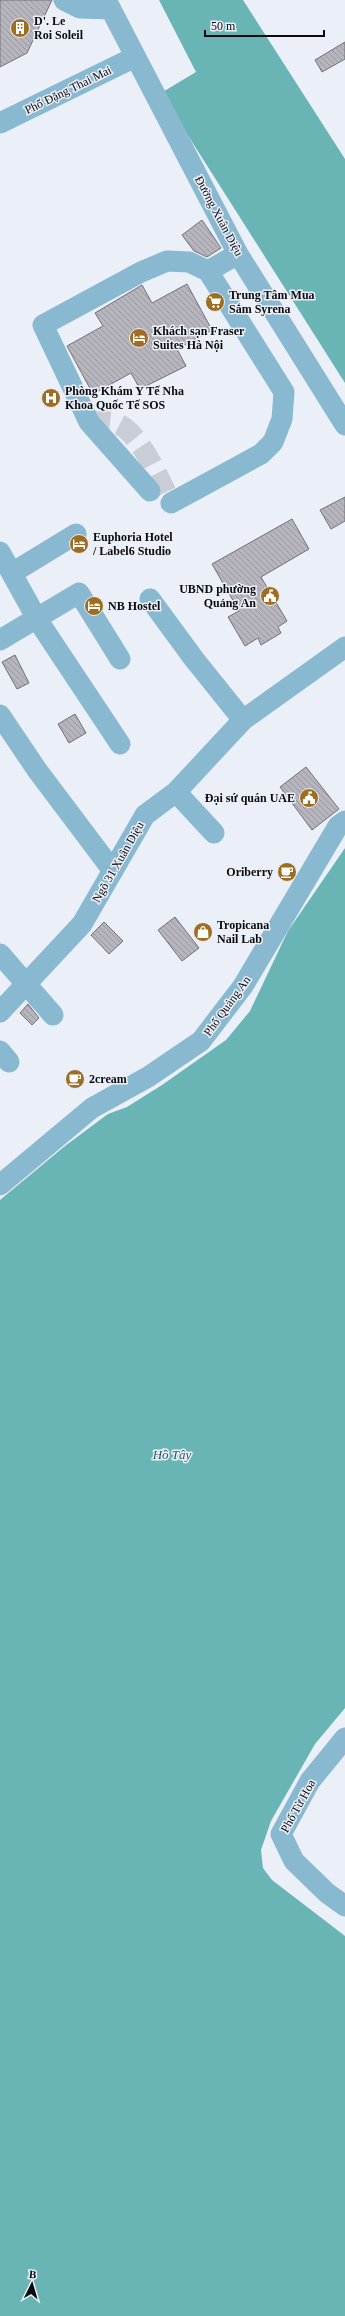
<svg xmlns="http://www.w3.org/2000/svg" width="345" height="2316" font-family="Georgia,serif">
<defs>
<pattern id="building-back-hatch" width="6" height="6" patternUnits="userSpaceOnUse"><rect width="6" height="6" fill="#b6b4bc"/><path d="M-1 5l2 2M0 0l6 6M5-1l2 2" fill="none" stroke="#9b99a0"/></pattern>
</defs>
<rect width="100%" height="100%" fill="#ebeff8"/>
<path fill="#69b4b4" d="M159 0H243L345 159V383L161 93 196 72Z
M345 848V1708L315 1744 271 1821 261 1850 263 1868 272 1880 345 1936V2316H0V1200L65 1146 108 1114 127 1107 162 1085 226 1040 250 1011 288 931Z"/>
<path fill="url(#building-back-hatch)" stroke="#737178" d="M0 0H52L27 53 0 67Z
M345 42V59L322 72 315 60Z
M202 220 221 248 207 257 194 251 182 235Z
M187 284 212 330 177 349 186 366 140 389 131 373 93 394 67 346 103 326 95 313 142 285 152 303Z
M345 497V521L331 529 320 510Z
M292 519 309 549 261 577 287 621 278 627 281 633 261 645 258 638 245 646 228 617 239 611 212 564Z
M15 655 29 683 17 689 2 662Z
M75 714 86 733 69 743 58 724Z
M306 767 339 809 312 830 280 787Z
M175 917 199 948 182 961 158 930Z
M104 922 123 941 109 954 91 935Z
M28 1004 39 1018 32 1025 20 1013Z"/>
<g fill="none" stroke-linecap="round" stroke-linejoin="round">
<path stroke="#c9cdd5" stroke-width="21" stroke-dasharray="21 10" stroke-linecap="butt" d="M89 422C96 422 104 421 111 422 138 425 160 481 171 503"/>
<path stroke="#89b9d0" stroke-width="21" d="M64 0 80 8 111 9
M106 0 238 254 345 425
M0 123 135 57
M150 491 89 422 43 325 141 272 167 261 189 262 208 271
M171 503 261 454 273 442 282 419 284 392 208 271 238 254
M0 552 37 619 120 744
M12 573 76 534
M150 599 194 659 243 720
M0 640 79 593 120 659
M0 715 37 770 113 871
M176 792 214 833
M0 954 53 1015
M0 1012 82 924 145 815 176 792 243 720 345 647
M0 1051 9 1062
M0 1185 92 1108 148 1077 201 1041 243 986 338 826 345 821
M345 1738 310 1781 281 1834 294 1861 327 1893 345 1906"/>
</g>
<defs>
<g id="building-disc" transform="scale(1)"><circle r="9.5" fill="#9f6d22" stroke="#ebeff8"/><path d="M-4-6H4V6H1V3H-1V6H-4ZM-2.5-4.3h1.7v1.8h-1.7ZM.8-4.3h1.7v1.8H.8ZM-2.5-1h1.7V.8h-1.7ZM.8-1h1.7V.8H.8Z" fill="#fff"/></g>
<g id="supermarket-disc" transform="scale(1)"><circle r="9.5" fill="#9f6d22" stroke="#ebeff8"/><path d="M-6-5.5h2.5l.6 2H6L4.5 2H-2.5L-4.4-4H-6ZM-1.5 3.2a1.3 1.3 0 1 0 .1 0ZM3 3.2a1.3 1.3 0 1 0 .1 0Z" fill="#fff"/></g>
<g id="hotel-disc" transform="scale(1)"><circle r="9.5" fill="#9f6d22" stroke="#ebeff8"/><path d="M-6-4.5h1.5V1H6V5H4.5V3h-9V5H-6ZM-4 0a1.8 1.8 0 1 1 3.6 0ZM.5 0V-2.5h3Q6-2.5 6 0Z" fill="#fff"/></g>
<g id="hospital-disc" transform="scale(1)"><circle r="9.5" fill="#9f6d22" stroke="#ebeff8"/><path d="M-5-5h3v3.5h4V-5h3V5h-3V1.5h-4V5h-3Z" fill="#fff"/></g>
<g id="civic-disc" transform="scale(1)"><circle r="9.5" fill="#9f6d22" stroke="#ebeff8"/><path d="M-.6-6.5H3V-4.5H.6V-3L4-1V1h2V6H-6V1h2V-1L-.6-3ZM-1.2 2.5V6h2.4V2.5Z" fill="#fff"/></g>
<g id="cafe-disc" transform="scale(1)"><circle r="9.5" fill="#9f6d22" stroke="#ebeff8"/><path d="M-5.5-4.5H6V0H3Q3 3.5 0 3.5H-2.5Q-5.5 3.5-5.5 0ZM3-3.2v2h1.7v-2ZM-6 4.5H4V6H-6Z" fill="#fff"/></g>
<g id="shop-disc" transform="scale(1)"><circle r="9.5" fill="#9f6d22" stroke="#ebeff8"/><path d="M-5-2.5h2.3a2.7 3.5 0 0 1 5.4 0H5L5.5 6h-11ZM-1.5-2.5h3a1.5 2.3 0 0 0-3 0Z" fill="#fff"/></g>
</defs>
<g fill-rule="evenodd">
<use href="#building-disc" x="20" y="28"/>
<use href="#supermarket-disc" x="215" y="302"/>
<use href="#hotel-disc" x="139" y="338"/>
<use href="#hospital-disc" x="51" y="398"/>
<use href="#hotel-disc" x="79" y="544"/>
<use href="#civic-disc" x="270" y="596"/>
<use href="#hotel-disc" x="94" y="606"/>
<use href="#civic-disc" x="309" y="798"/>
<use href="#cafe-disc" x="287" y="872"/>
<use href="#shop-disc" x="203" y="932"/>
<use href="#cafe-disc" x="75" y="1079"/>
</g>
<g text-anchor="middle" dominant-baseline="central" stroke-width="3" stroke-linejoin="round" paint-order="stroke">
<g font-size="12" font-weight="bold" fill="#0a0b0e" stroke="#ebeff8" text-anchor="start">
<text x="34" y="21">D'. Le<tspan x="34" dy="14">Roi Soleil</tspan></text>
<text x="229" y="295">Trung Tâm Mua<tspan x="229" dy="14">Sắm Syrena</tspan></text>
<text x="153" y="331">Khách sạn Fraser<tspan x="153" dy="14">Suites Hà Nội</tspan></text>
<text x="65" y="391">Phòng Khám Y Tế Nha<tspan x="65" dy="14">Khoa Quốc Tế SOS</tspan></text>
<text x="93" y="537">Euphoria Hotel<tspan x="93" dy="14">/ Label6 Studio</tspan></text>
<text x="256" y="589" text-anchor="end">UBND phường<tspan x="256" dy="14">Quảng An</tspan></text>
<text x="108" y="606">NB Hostel</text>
<text x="295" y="798" text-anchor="end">Đại sứ quán UAE</text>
<text x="273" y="872" text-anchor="end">Oriberry</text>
<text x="217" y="925">Tropicana<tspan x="217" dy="14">Nail Lab</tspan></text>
<text x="89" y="1079">2cream</text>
</g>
<g font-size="12" fill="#0a0b0e" stroke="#ebeff8">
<text transform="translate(68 90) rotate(-26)">Phố Đặng Thai Mai</text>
<text transform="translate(219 216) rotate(62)">Đường Xuân Diệu</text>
<text transform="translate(118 862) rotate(-60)">Ngõ 31 Xuân Diệu</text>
<text transform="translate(227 1006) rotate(-54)">Phố Quảng An</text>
<text transform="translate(298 1806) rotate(-61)">Phố Từ Hoa</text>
</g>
<g font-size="13" font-style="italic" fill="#1f5e5f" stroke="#ebeff8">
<text x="172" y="1454">Hồ Tây</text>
</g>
</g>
<g transform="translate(32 2284) rotate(5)" stroke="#ebeff8" stroke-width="3" paint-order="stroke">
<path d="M0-3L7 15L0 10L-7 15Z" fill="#0a0b0e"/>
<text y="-6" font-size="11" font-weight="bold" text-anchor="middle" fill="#0a0b0e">B</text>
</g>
<path d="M205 30v6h119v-6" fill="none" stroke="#0a0b0e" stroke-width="2"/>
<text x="211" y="30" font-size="12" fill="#0a0b0e" stroke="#ebeff8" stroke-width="3" paint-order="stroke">50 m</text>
</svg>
